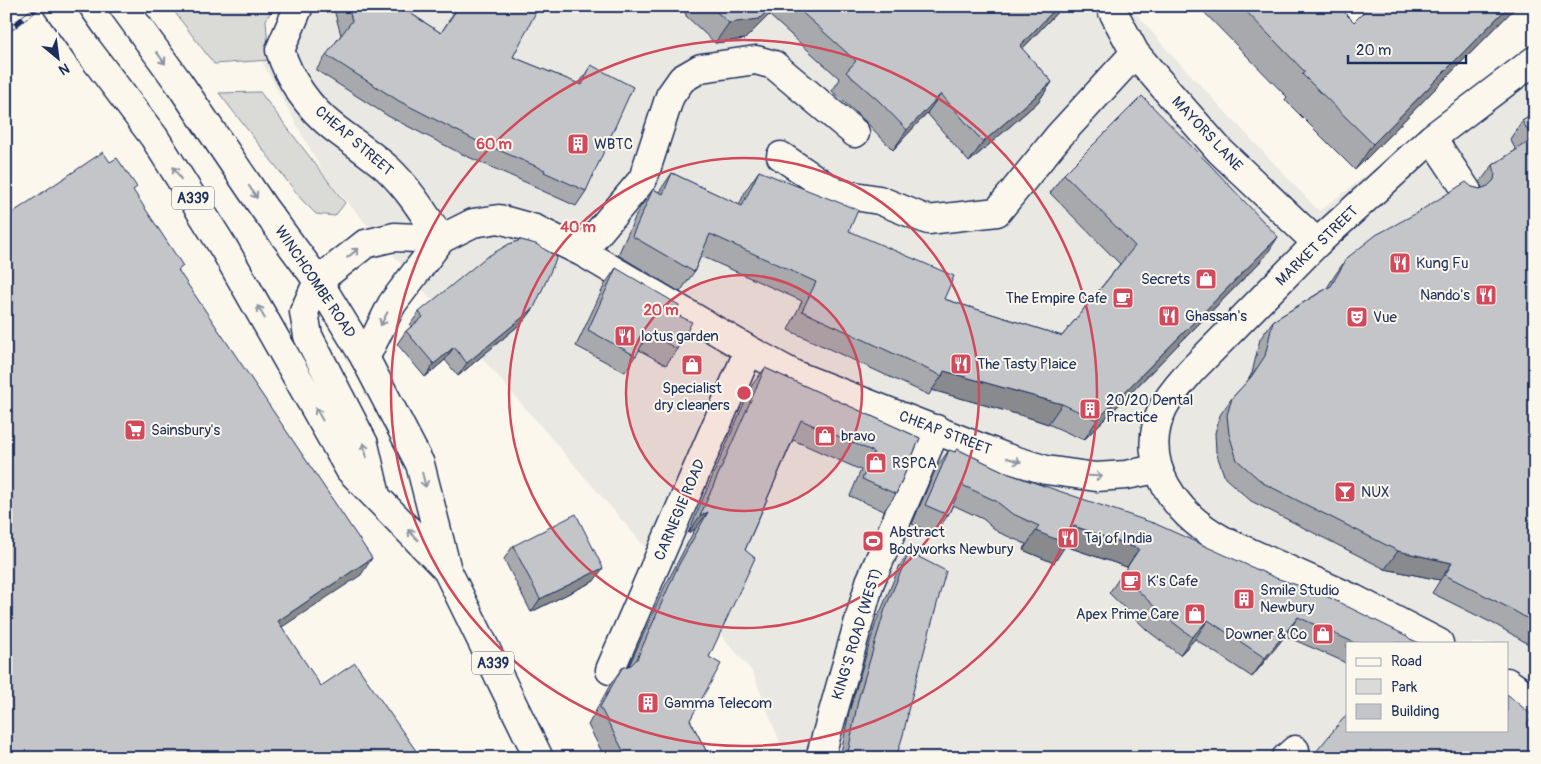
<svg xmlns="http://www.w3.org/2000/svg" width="1541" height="764" font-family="Pangolin,sans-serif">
<rect width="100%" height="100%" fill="#fbf7ec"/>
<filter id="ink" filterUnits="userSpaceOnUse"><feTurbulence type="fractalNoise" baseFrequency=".02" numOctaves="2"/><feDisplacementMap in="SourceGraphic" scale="10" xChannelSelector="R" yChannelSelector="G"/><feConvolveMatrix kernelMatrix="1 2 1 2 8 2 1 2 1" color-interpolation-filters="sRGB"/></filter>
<g filter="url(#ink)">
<path fill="#eae8e2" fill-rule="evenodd" d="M310 6H1130L1168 51 1319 211 1535 49V758H786L752 671 325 176 256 51ZM1347 643H1507V730H1347Z"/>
<path fill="#dadad7" stroke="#7a849a" d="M170 6H274L266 20 269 60 214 64Z
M260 92 345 203 335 216 316 214 302 200 219 93Z"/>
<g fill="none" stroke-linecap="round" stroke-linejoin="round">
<g stroke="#1b2f5e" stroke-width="31">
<path id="minor" d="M299 6 280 50C289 80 309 108 333 127 351 141 371 154 388 169 409 189 425 215 441 239
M1110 6 1135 53 1169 93 1220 151 1317 243
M1432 138 1467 191
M781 156 836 193 879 200 928 220 997 212 1058 137 1135 53
M582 252 643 179 670 96 682 79 701 68 756 60 774 65 855 133
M318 281 365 244 394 237 441 239
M365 358 392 304 441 239 473 223 499 219 535 229 582 252 749 350 795 375 1007 458 1046 470 1096 477 1126 475 1157 469
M1439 643 1354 599 1226 542C1177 516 1136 464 1163 408 1170 394 1182 382 1191 371L1317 243 1432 138 1535 60
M610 670 749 350
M1507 682 1535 701
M820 758 870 582 936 429
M1286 758 1295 750"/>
</g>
<g stroke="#1b2f5e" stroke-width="31">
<path id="highway" d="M57 6 88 50 154 137 225 250 350 470 447 570
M123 6 179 83 263 207 318 281 365 358 420 464 447 570 539 758
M318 281 304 312 308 336 364 444 376 496"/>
</g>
<use href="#minor" stroke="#fbf7ec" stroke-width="28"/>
<use href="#highway" stroke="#fbf7ec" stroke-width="28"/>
<g stroke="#1b2f5e" stroke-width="5.5">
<path id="rail" d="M6 32 39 6"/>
</g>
<use href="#rail" stroke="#fbf7ec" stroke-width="4" stroke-dasharray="11" stroke-linecap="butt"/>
</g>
<path fill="#a8a9ad" stroke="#1b2f5e" d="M333 6H399L441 33 458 6H531L513 57 579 84 591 65 586 191 576 206 534 187V186L464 155 388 116 316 70 341 35Z
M685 6H1063L1022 49 1052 82 1038 102 969 162 927 113 893 150 865 121 832 91 840 79 769 15 745 39 715 43 686 16Z
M1198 6H1338L1354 22 1517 6 1355 170 1285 100 1287 97Z
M1535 113V648L1498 626 1432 593 1440 580 1385 569 1251 501 1225 478 1216 452 1215 433 1220 415 1232 398 1247 382 1252 373 1260 339 1273 321 1327 288 1335 275 1347 258 1472 187 1480 189 1482 188 1480 182 1493 165 1516 150 1510 139 1522 121Z
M759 171 849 231 944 299 1062 336 1120 264 1050 193 1064 174 1265 257 1084 440 1048 424 1027 417 932 390 929 395 788 330 802 301 701 256 694 272 680 292 618 255 639 209 653 189 659 192 672 173 739 205 746 190Z
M616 268 675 314 677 349 666 365 639 350 625 372 576 346 605 284Z
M534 308 524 321 458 376 445 360 425 377 397 344 406 331 411 327 410 325 419 312Z
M765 368 920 438 896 494 884 511 850 496 861 470 793 440 745 550 709 657 690 720 710 758H605L588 725 610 685 622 668 629 666 665 586 695 529 688 533 752 385Z
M957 449 1009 474 1419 643H1347V664L1338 659 1285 636 1252 677 1195 639 1180 655 1148 631 1109 593 1127 567 1065 546 1054 563 1023 550 1026 544 998 532 983 519 953 505 948 515 935 534 912 524 936 468 949 450 954 452Z
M513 546 594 581 531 612 504 559Z
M909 552 907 714 896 758H840L849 712 876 622 900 565Z"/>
<path fill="#888a8d" stroke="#1b2f5e" d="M772 6H776L769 15 745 39 715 43 729 23Z
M1058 6H1063L1006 66 1020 46Z
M1509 6H1517L1355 170 1373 144Z
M1052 82 1038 102 969 162 983 142Z
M941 94 927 113 893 150 907 130Z
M1278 237 1265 257 1084 440 1097 420Z
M534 308 524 321 458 376 467 363Z
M454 347 445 360 425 377 434 364Z
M944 371 1040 398 1062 404 1048 424 1027 417 932 390 942 376Z
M708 512 695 529 688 533 700 516Z
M1074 526 1139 549 1127 567 1065 546 1054 563 1023 550 1036 531Z
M1398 551 1452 563 1440 580 1385 569Z
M372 558 361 575 267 637 278 621Z
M603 568 594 581 531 612 540 599Z
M1298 617 1285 636 1252 677 1265 658Z
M1208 620 1195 639 1180 655 1192 637Z"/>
<path fill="#c3c5c9" stroke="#1b2f5e" d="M348 6H399L441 33 459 6H531L537 10 513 57 582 85 591 65 633 87 586 191 544 172 545 170 475 140 399 101 326 55 352 21Z
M710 6H772L759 19 729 23Z
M795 6H1058L1020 46 1052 82 983 142 941 94 907 130 879 101 846 72 856 61Z
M1241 6H1338L1354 22 1370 6H1509L1373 144 1302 74 1305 72Z
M1142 96 1213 168 1278 237 1097 420 1062 404 1040 398 944 371 942 376 802 311 816 282 710 234 694 272 632 236 653 189 663 194 672 173 742 206 759 171 858 210 849 231 954 276 944 299 1062 336 1135 246 1064 174Z
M1535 113V623L1511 609 1445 575 1452 563 1398 551 1263 483 1237 460 1229 434 1227 415 1232 398 1251 377 1265 356 1273 321 1331 286 1347 258 1376 235 1415 214 1466 182 1472 187 1480 189 1488 186 1494 180 1495 173 1493 165 1533 139 1522 121Z
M103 152 110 162 117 158 137 187 133 190 183 266 178 270 372 558 278 621 321 686 355 663 421 758H6V217Z
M521 240 536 244 557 257 534 308 467 363 454 347 434 364 406 331 423 317 419 312 485 258 509 244Z
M616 268 679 305 675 314 692 322 677 349 648 333 636 356 588 330Z
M765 368 920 438 896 494 862 479 874 452 801 420 745 550 755 558 709 657 721 664 690 720 710 758H627L600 707 622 668 631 665 637 659 677 568 708 512 700 516Z
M957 449 1009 474 1156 524 1276 578 1318 592 1407 636 1410 639 1419 643H1355L1298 617 1265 658 1208 620 1192 637 1161 613 1122 575 1139 549 1074 526 1067 544 1036 531 1039 526 1011 513 996 501 962 485 948 515 925 505 949 450 955 452Z
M576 514 603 568 540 599 513 546Z
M909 552 946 571 907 714H908L903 735 896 758H847L858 700 885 609Z
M1507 694 1534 717 1527 723 1535 734V758H1311L1347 714V730H1507Z"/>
<defs><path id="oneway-shaft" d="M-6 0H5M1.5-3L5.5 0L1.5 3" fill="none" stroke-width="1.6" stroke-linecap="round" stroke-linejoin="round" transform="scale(1.25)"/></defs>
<g stroke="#8b93a5">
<use href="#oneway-shaft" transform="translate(161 58) rotate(54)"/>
<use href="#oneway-shaft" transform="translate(177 173) rotate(-122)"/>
<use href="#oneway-shaft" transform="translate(253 192) rotate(56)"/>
<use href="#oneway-shaft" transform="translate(353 253) rotate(-38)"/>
<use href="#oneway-shaft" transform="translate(261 312) rotate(-120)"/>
<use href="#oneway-shaft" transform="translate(384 319) rotate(117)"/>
<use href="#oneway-shaft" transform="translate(319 414) rotate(-119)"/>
<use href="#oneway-shaft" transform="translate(365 450) rotate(-104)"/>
<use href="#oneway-shaft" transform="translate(1014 460) rotate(18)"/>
<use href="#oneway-shaft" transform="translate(1095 476) rotate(2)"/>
<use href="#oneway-shaft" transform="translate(424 480) rotate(76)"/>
<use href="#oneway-shaft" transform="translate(413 535) rotate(-134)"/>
</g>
</g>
<circle cx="744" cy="393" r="118" fill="#d1495b" fill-opacity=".12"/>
<g fill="none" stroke="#d1495b" stroke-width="2.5">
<circle cx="744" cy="393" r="118"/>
<circle cx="744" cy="393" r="235"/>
<circle cx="744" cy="393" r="353"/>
</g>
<defs>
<g id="building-square" transform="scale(1.125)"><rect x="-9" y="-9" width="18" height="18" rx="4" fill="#d1495b" stroke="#fbf7ec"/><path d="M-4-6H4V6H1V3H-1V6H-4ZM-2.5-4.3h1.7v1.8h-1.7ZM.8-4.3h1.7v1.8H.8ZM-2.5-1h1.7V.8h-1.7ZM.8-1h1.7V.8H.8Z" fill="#fff"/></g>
<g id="restaurant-square" transform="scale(1.125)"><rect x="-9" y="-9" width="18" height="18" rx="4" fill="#d1495b" stroke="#fbf7ec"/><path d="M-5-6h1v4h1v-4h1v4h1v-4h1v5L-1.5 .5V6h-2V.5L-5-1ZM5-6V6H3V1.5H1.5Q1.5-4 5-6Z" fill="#fff"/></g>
<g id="shop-square" transform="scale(1.125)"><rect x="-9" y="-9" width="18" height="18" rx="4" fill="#d1495b" stroke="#fbf7ec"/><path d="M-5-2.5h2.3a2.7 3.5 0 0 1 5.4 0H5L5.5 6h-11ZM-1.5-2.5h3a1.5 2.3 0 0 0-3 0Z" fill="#fff"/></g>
<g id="cafe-square" transform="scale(1.125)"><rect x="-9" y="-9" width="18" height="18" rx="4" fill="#d1495b" stroke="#fbf7ec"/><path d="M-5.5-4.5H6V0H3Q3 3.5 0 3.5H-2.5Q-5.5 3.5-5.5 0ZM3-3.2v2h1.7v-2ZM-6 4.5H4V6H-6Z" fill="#fff"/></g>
<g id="theatre-square" transform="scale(1.125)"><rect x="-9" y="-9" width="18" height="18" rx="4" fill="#d1495b" stroke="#fbf7ec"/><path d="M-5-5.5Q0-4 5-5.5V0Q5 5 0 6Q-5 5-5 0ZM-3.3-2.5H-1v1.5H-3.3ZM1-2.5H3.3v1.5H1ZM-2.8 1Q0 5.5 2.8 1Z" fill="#fff"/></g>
<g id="supermarket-square" transform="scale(1.125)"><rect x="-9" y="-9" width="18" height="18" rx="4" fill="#d1495b" stroke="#fbf7ec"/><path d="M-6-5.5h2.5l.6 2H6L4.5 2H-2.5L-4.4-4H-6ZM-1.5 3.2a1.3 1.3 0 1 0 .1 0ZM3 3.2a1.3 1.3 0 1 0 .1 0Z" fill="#fff"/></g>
<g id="bar-square" transform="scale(1.125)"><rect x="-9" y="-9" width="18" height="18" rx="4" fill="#d1495b" stroke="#fbf7ec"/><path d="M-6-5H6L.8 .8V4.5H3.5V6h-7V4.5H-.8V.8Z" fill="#fff"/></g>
<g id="stadium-square" transform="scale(1.125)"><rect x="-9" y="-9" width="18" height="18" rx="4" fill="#d1495b" stroke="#fbf7ec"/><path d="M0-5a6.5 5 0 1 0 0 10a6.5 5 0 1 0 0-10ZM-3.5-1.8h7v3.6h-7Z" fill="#fff"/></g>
</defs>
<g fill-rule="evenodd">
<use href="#building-square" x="578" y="144"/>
<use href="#restaurant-square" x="1400" y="263"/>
<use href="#shop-square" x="1206" y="279"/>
<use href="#restaurant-square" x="1486" y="295"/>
<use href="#cafe-square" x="1123" y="298"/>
<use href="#restaurant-square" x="1169" y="316"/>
<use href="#theatre-square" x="1357" y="317"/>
<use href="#restaurant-square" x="625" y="336"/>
<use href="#restaurant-square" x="961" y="364"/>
<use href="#shop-square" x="692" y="365"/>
<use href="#building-square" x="1090" y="409"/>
<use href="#supermarket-square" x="135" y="430"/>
<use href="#shop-square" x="825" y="436"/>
<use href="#shop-square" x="876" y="463"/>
<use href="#bar-square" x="1345" y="492"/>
<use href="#restaurant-square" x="1068" y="538"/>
<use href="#stadium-square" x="873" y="541"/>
<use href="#cafe-square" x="1131" y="581"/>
<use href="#building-square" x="1244" y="599"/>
<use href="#shop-square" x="1195" y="614"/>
<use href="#shop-square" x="1323" y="634"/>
<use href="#building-square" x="648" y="703"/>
</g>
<g text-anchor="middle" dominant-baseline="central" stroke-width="4" stroke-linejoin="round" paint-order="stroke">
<g fill="#fbf7ec" stroke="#5e6b89" stroke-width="1">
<rect x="172" y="186.5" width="42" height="23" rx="4"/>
<rect x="472" y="651.5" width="42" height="23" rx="4"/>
</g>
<g font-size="14" font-weight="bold" fill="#1b2f5e">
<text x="193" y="198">A339</text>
<text x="493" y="663">A339</text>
</g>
<g font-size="15" fill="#1b2f5e" stroke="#fbf7ec">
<text transform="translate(1207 134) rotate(47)">MAYORS LANE</text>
<text transform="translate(354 141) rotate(41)">CHEAP STREET</text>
<text transform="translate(1317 246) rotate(-44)">MARKET STREET</text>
<text transform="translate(315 282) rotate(56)">WINCHCOMBE ROAD</text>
<text transform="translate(945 433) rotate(21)">CHEAP STREET</text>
<text transform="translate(680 510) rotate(-67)">CARNEGIE ROAD</text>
<text transform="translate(857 634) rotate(-73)">KING'S ROAD (WEST)</text>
</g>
<g font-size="15" fill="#1b2f5e" stroke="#fbf7ec" text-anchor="start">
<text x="594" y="144">WBTC</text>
<text x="1416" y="263">Kung Fu</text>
<text x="1190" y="279" text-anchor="end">Secrets</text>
<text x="1470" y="295" text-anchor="end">Nando's</text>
<text x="1107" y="298" text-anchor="end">The Empire Cafe</text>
<text x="1185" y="316">Ghassan's</text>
<text x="1373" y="317">Vue</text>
<text x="641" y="336">lotus garden</text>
<text x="977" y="364">The Tasty Plaice</text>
<text x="692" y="388" text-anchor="middle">Specialist<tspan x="692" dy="17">dry cleaners</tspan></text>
<text x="1106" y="400">20/20 Dental<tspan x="1106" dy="17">Practice</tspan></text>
<text x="151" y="430">Sainsbury's</text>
<text x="841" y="436">bravo</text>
<text x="892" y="463">RSPCA</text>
<text x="1361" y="492">NUX</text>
<text x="889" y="532">Abstract<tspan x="889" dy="17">Bodyworks Newbury</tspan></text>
<text x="1084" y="538">Taj of India</text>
<text x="1147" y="581">K's Cafe</text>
<text x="1260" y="590">Smile Studio<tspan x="1260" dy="17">Newbury</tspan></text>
<text x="1179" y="614" text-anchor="end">Apex Prime Care</text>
<text x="1307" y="634" text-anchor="end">Downer &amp; Co</text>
<text x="664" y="703">Gamma Telecom</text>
</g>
</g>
<circle cx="744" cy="393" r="8" fill="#d1495b" stroke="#fbf7ec" stroke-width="2.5"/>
<g font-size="15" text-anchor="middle" font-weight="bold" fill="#d1495b" stroke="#fbf7ec" stroke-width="4" stroke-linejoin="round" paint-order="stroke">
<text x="494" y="149">60 m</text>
<text x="578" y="232">40 m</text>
<text x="661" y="315">20 m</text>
</g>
<rect width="1541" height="764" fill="none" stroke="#fbf7ec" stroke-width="25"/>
<rect x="12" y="12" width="1516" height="739" fill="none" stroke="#1b2f5e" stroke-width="2" filter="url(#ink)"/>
<rect x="1346" y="642" width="162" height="90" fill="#fbf7ec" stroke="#a1a7b3"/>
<rect x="1356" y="658" width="25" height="8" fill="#fbf7ec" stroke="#a1a7b3"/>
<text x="1391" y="666" font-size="15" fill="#1b2f5e">Road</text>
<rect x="1356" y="679" width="25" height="15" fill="#dadad7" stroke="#a1a7b3"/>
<text x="1391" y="692" font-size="15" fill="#1b2f5e">Park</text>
<rect x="1356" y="704" width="25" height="15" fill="#c3c5c9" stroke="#a1a7b3"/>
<text x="1391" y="716" font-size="15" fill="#1b2f5e">Building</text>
<g transform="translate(58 58) rotate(151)" stroke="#fbf7ec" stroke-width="4" paint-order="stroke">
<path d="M0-4L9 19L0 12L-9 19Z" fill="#1b2f5e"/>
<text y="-8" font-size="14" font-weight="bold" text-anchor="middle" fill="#1b2f5e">N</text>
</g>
<path d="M1348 55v8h118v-8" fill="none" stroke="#1b2f5e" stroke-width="2.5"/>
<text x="1356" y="55" font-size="15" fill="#1b2f5e" stroke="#fbf7ec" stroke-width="4" paint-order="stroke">20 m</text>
</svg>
